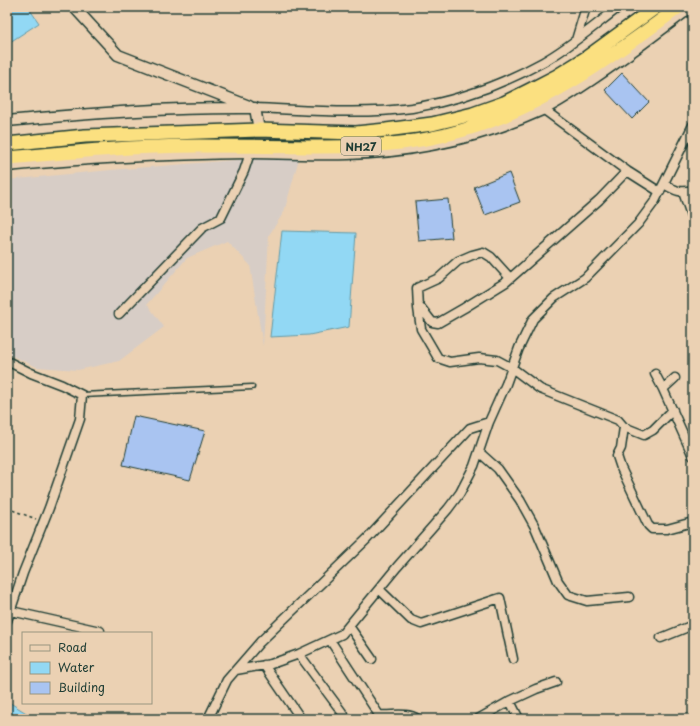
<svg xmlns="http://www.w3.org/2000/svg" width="700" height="726" font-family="'Playpen Sans',sans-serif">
<rect width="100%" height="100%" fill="#ebd1b3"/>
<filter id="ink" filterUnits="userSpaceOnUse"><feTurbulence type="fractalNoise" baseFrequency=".025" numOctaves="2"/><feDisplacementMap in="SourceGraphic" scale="8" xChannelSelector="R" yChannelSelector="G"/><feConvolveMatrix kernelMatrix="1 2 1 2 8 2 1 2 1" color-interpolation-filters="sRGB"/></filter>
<g filter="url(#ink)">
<path fill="#d7cdc6" d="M300 155 284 212 269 235 263 346 250 265 227 241 187 258 147 304 164 327 119 361 78 370 37 367 10 355H7V180L111 170Z"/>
<path fill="#92d8f4" stroke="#649aa7" d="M7 7H28L39 23 7 44Z
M282 231 356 233 349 327 309 335 270 337Z
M7 701 36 719H7Z"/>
<path fill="#a9c4f1" stroke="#1f3d34" d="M622 73 649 102 632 119 605 90Z
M509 173 520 202 485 215 474 187Z
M448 199 452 238 419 241 415 202Z
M134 416 205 431 190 480 123 465Z"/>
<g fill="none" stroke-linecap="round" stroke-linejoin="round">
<g stroke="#1f3d34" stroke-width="7">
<path id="service" d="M82 395 252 387"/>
</g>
<g stroke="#1f3d34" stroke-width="11">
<path id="minor" d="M576 40 586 7
M255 108C307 110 360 115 412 108 457 101 503 84 543 62 570 47 594 26 619 7
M627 171 660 192
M664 184C676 191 679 193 693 190
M683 192 693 221
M510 278 491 257 483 252 472 255 458 261 439 278 417 288 418 308 421 329 438 358 450 362 479 358 497 360 512 368 540 389 618 420 624 427 621 448 617 456 621 468 648 525 652 529H667L693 522
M418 304 432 322 438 323 464 308 506 282 599 200 627 171 543 109
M119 314 202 228 221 218 244 171 250 153
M7 361 31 373 62 385 82 395 80 419 49 508 23 573 7 621
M655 374 663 389
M675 378 663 389 693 456
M624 427 644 435 653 430 673 410
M479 452 498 469 520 500 535 527 558 581 568 595 587 601 629 597
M379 589 411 620 421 624 500 598 513 659
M11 611 100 631
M349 626 372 659
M661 638 693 625
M330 640 379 715C393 716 406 712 418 719
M299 654 347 719
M264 665 301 719
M236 670 271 664 299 654 342 634 397 567 448 509 460 493 474 466 489 422 506 384 519 348 533 319 554 298 585 278 638 224 655 201 693 125
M510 701 519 719
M208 719 227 680 260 642 367 539 470 428 489 422
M478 719 510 701 536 689 556 682"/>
</g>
<g stroke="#1f3d34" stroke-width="13">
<path id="tertiary" d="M74 7 118 55 249 106
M255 108 259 130
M7 121C89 113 172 107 255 108
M7 166C86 158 170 154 250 153 283 153 316 155 348 154 416 152 480 138 542 110 559 102 576 90 591 80 626 57 658 32 691 7"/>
</g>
<g stroke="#1f3d34" stroke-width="16">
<path id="trunk" d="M7 144 85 136 259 130 356 133 386 130 432 124 473 114 504 103 530 90 557 76 586 58 656 7
M7 158C71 152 134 146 199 146 234 146 270 146 306 147 360 147 412 146 464 130 546 106 611 57 679 7"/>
</g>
<path stroke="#1f3d34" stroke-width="1.5" stroke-dasharray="3 3" stroke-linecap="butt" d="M7 508 36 519"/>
<use href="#service" stroke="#ebd1b3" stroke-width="4"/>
<use href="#minor" stroke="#ebd1b3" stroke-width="8"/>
<use href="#tertiary" stroke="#ebd1b3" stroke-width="10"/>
<use href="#trunk" stroke="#fbe080" stroke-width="13"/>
</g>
</g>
<g text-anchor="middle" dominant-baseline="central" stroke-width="3" stroke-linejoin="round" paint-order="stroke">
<rect fill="#ebd1b3" stroke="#5c695a" stroke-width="1" x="341" y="137" width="40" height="18" rx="3"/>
<g font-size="11" font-weight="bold" fill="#1f3d34">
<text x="361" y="146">NH27</text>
</g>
</g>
<rect width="700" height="726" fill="none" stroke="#ebd1b3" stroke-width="24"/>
<rect x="12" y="12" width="676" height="702" fill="none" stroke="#1f3d34" stroke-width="1.5" filter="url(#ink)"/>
<rect x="22" y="632" width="130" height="72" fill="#ebd1b3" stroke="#999680"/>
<rect x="30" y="645" width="20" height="6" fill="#ebd1b3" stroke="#999680"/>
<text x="58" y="652" font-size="12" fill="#1f3d34">Road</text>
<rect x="30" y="662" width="20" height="12" fill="#92d8f4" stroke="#999680"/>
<text x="58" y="672" font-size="12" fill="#1f3d34">Water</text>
<rect x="30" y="682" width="20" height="12" fill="#a9c4f1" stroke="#999680"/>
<text x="58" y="692" font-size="12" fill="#1f3d34">Building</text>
</svg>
